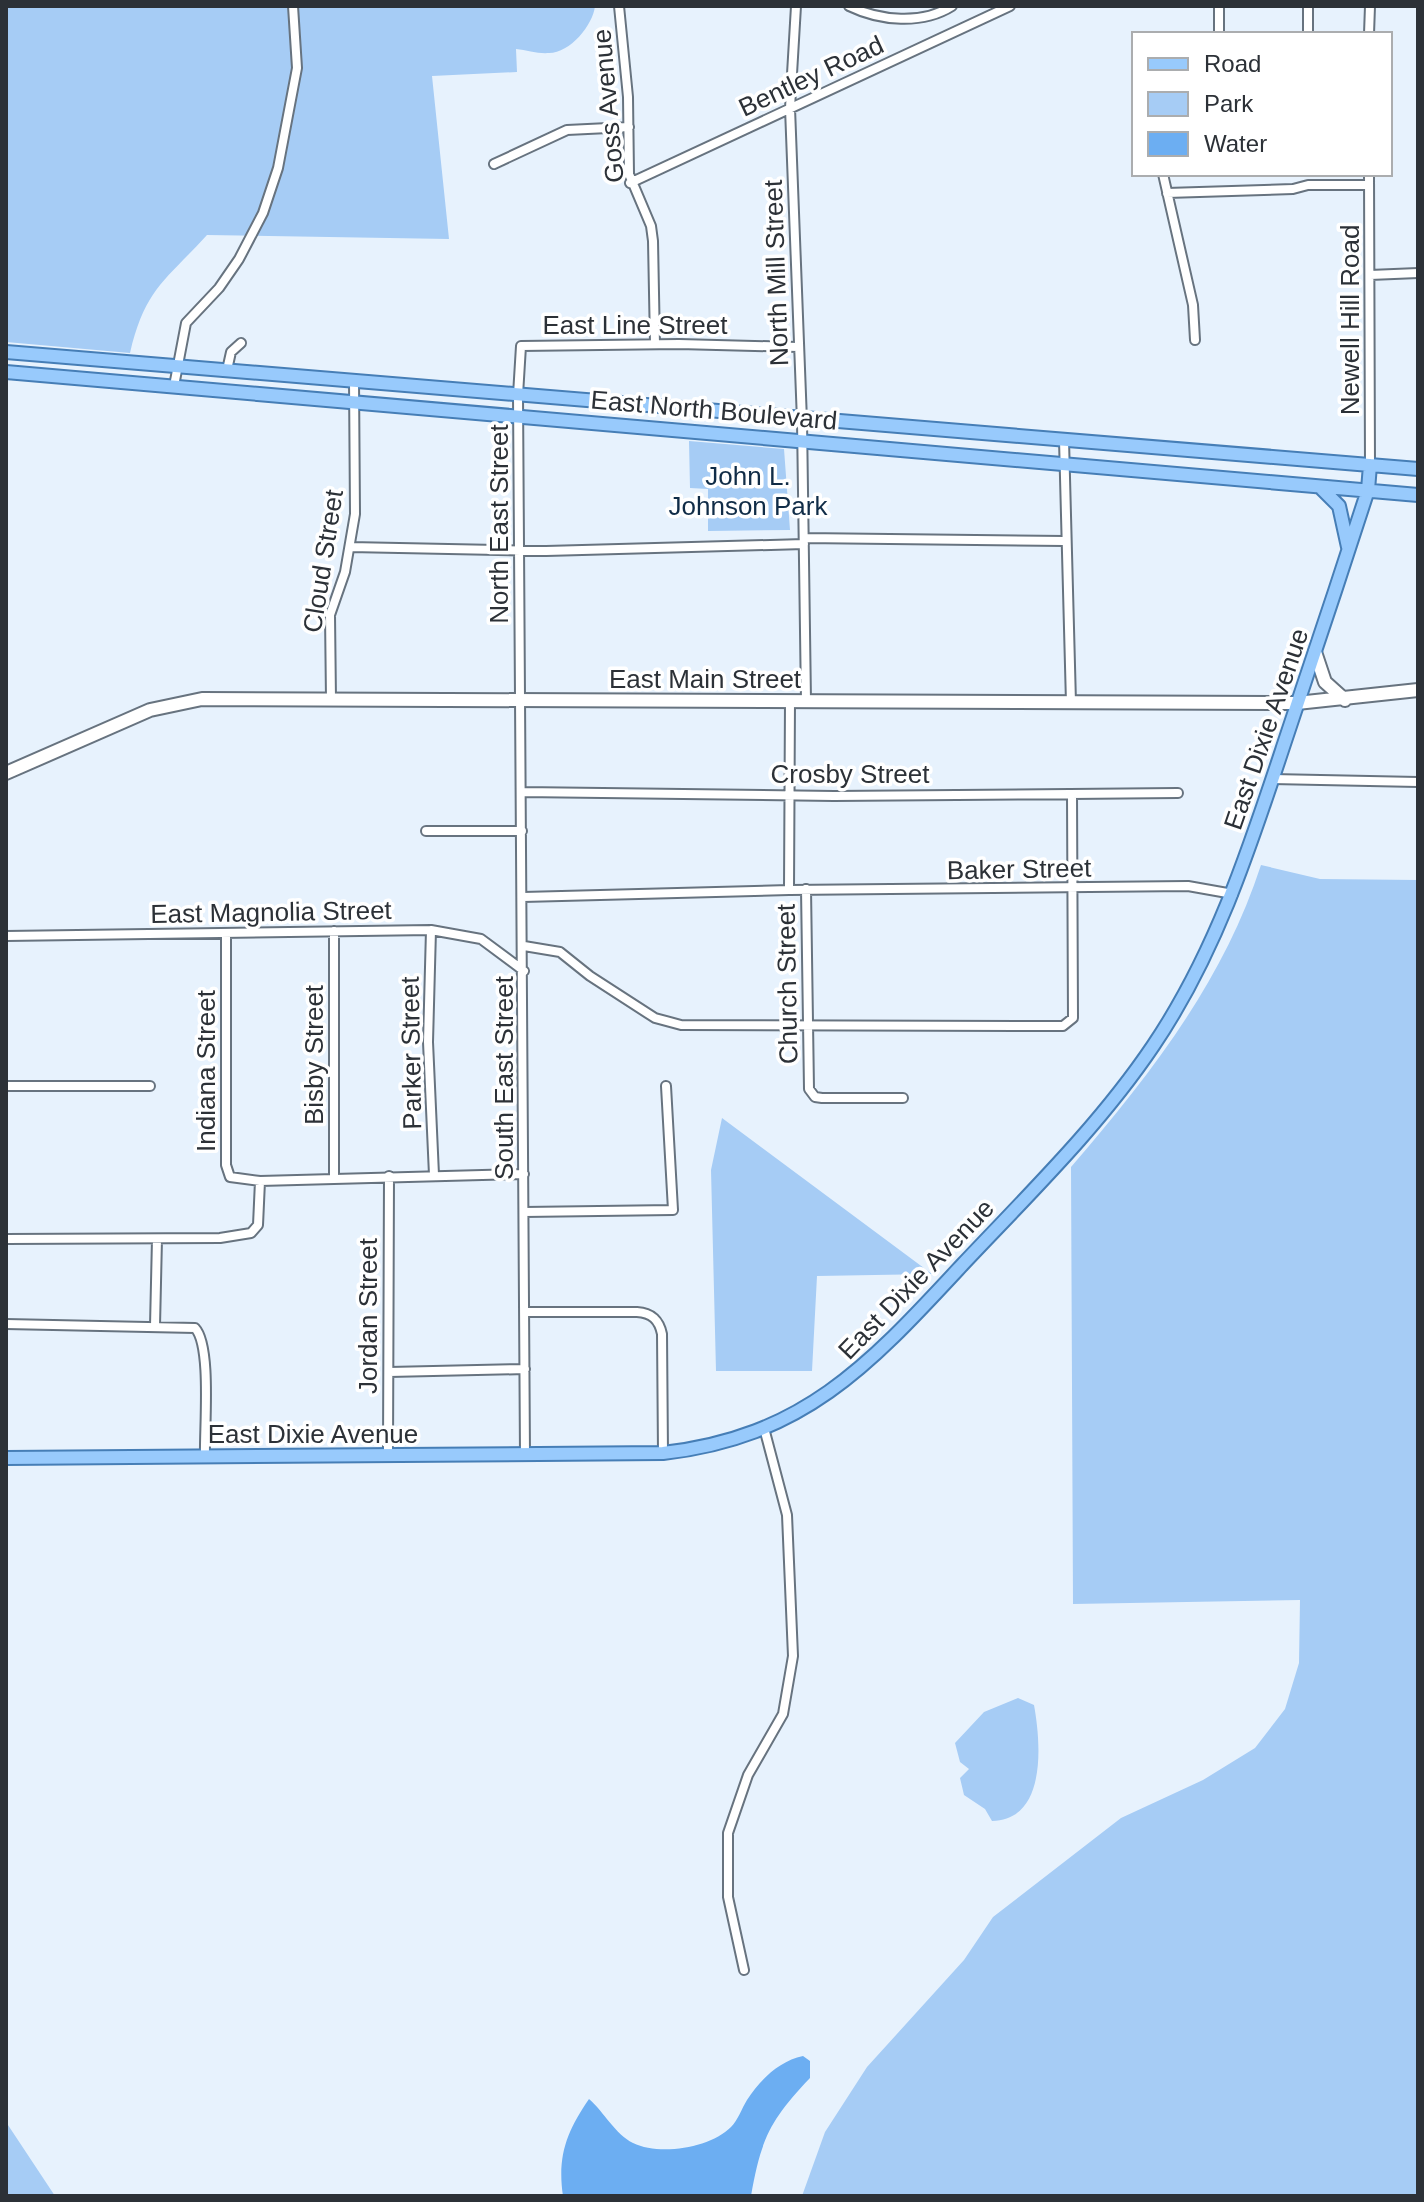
<svg xmlns="http://www.w3.org/2000/svg" width="1424" height="2202" font-family="Arial,sans-serif">
<rect width="100%" height="100%" fill="#e7f2fd"/>
<path fill="#a6ccf5" d="M6 6H595C593 25 570 53 549 53 538 54 527 50 516 49L517 72 432 76 449 239 207 235C165 281 145 289 130 353L6 342Z
M689 441 784 449 790 530 708 531V489L690 488Z
M1261 865 1320 879 1418 880V2196H802L825 2132 867 2067 964 1960 993 1917 1121 1818 1203 1780 1255 1748 1285 1709 1299 1663 1300 1600 1073 1604 1071 1167C1150 1075 1223 982 1261 865Z
M722 1118 932 1274 817 1276 812 1371H716L711 1170Z
M1018 1698 1034 1705C1041 1743 1047 1820 992 1821L985 1809 964 1795 960 1778 969 1769 960 1762 955 1743 984 1712Z
M6 2122 55 2196H6Z"/>
<path fill="#6caef2" d="M803 2056 810 2061V2078C770 2120 761 2139 751 2196H563C557 2156 567 2131 589 2099 604 2112 615 2134 633 2143 660 2156 710 2148 731 2127 738 2120 742 2108 747 2100 760 2080 779 2061 803 2056Z"/>
<g fill="none" stroke-linecap="round" stroke-linejoin="round">
<g stroke="#67737f" stroke-width="12">
<path id="street" d="M619 6 628 97 629 174 651 226 653 241 655 344
M796 6 790 108 802 421 806 701
M849 6C880 21 922 25 952 6
M1219 6V34
M1308 34V6
M1369 34 1370 6
M494 164 567 130 629 127
M1163 174 1193 305 1195 340
M1369 174 1370 465
M630 183 1010 6
M1167 193 1293 189 1308 185H1369
M1370 275 1418 273
M227 370 231 352 241 343
M174 386 186 323 219 288 239 259 263 213 278 168 297 68 293 6
M1064 440 1071 703
M804 538 1064 541
M350 547 546 551 804 544
M331 700 330 615 345 572 355 514 354 381
M1272 779 1418 782
M522 792 834 796 1178 793
M426 831H522
M806 889 809 1089 815 1097 822 1098H903
M789 890 790 701
M523 897 789 890 1188 886 1233 894
M431 930 428 1042 434 1175
M334 931V1178
M226 934V1165L230 1177 260 1181 524 1174
M6 936 431 930 481 939 524 971
M524 946 560 952 590 976 655 1018 681 1025 1063 1026 1073 1018 1072 795
M6 1086H150
M524 1212 673 1210 666 1086
M6 1239 220 1238 251 1233 258 1225 260 1181
M525 1312H637C652 1313 659 1320 662 1334L663 1453
M6 1324 195 1328C212 1346 204 1430 205 1457
M155 1326 157 1239
M389 1372 525 1369
M388 1455 389 1176
M525 1455 518 395 521 346 679 344 798 347
M744 1970 728 1897V1833L748 1775 783 1714 793 1656 787 1515 764 1428"/>
</g>
<g stroke="#67737f" stroke-width="16">
<path id="secondary" d="M1315 652 1325 682 1345 700
M6 773 150 710 202 699 1297 703 1418 690"/>
</g>
<g stroke="#467eb6" stroke-width="16">
<path id="primary" d="M6 352 1418 469
M6 372 1418 495
M1320 487 1339 506 1348 547
M6 1458 663 1453C805 1437 871 1363 963 1264 1029 1194 1099 1126 1153 1046 1216 953 1250 847 1285 741 1313 657 1341 574 1368 490L1370 465"/>
</g>
<use href="#street" stroke="#fff" stroke-width="8"/>
<use href="#secondary" stroke="#fff" stroke-width="12"/>
<use href="#primary" stroke="#98cafc" stroke-width="12"/>
</g>
<g text-anchor="middle" dominant-baseline="central" stroke-width="7" stroke-linejoin="round" paint-order="stroke">
<g font-size="26" fill="#2c3137" stroke="#fff">
<text transform="translate(811 76) rotate(-25)">Bentley Road</text>
<text transform="translate(608 106) rotate(-95)">Goss Avenue</text>
<text transform="translate(776 273) rotate(-92)">North Mill Street</text>
<text transform="translate(1350 320) rotate(-90)">Newell Hill Road</text>
<text x="635" y="325">East Line Street</text>
<text transform="translate(714 410) rotate(5)">East North Boulevard</text>
<text transform="translate(499 524) rotate(-90)">North East Street</text>
<text transform="translate(323 561) rotate(-81)">Cloud Street</text>
<text x="705" y="679">East Main Street</text>
<text transform="translate(1266 729) rotate(-71)">East Dixie Avenue</text>
<text x="850" y="774">Crosby Street</text>
<text transform="translate(1019 869) rotate(-1)">Baker Street</text>
<text transform="translate(271 912) rotate(-1)">East Magnolia Street</text>
<text transform="translate(787 984) rotate(-91)">Church Street</text>
<text transform="translate(411 1053) rotate(-91)">Parker Street</text>
<text transform="translate(314 1055) rotate(-90)">Bisby Street</text>
<text transform="translate(206 1071) rotate(-90)">Indiana Street</text>
<text transform="translate(504 1078) rotate(-90)">South East Street</text>
<text transform="translate(916 1279) rotate(-46)">East Dixie Avenue</text>
<text transform="translate(368 1316) rotate(-90)">Jordan Street</text>
<text x="313" y="1434">East Dixie Avenue</text>
</g>
<g font-size="26" fill="#102c47" stroke="#fff">
<text x="748" y="476">John L.<tspan x="748" dy="30">Johnson Park</tspan></text>
</g>
</g>
<rect width="1424" height="2202" fill="none" stroke="#2c3137" stroke-width="16"/>
<rect x="1132" y="32" width="260" height="144" fill="#ffffff" stroke="#abadaf" stroke-width="2"/>
<rect x="1148" y="58" width="40" height="12" fill="#98cafc" stroke="#abadaf" stroke-width="2"/>
<text x="1204" y="72" font-size="24" fill="#2c3137">Road</text>
<rect x="1148" y="92" width="40" height="24" fill="#a6ccf5" stroke="#abadaf" stroke-width="2"/>
<text x="1204" y="112" font-size="24" fill="#2c3137">Park</text>
<rect x="1148" y="132" width="40" height="24" fill="#6caef2" stroke="#abadaf" stroke-width="2"/>
<text x="1204" y="152" font-size="24" fill="#2c3137">Water</text>
</svg>
